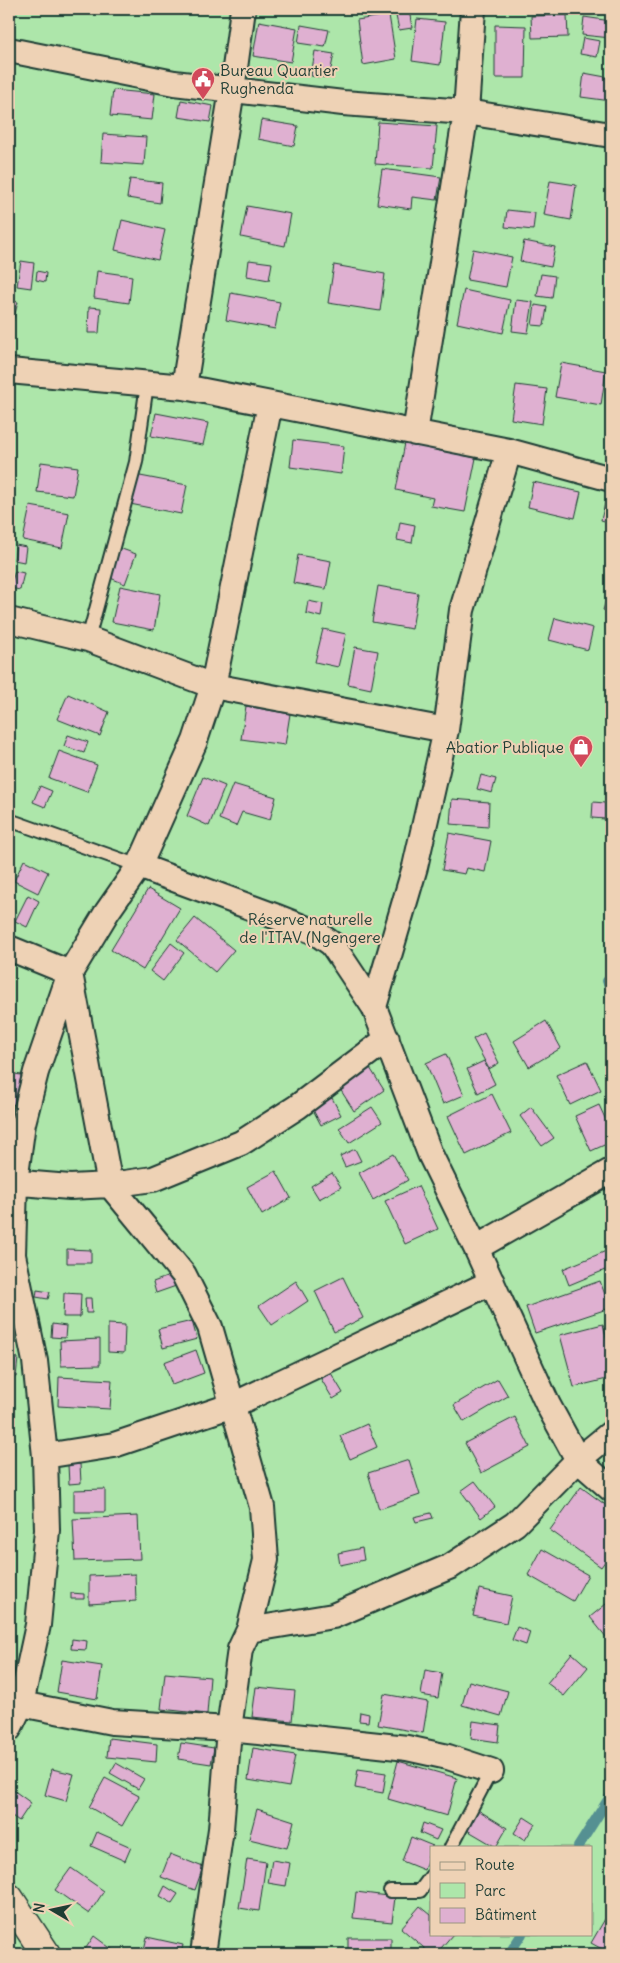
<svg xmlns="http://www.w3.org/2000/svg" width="620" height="1963" font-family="Delius,sans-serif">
<rect width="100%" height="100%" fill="#eed2b5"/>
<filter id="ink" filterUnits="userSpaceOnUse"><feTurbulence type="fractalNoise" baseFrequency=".02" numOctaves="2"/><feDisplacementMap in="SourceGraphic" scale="10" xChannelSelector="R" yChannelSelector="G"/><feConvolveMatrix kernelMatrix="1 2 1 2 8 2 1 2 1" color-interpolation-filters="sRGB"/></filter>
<g filter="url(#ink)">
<path fill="#ade6aa" stroke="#66926f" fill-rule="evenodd" d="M9 9H611V1954H9ZM431 1847H591V1934H431Z"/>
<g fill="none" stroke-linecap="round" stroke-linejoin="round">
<path stroke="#549092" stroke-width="10" d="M607 981 611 988
M578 1847 611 1795
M509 1954 522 1934"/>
</g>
<path fill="#dfb0d1" stroke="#1f3d34" d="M409 9 412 28 399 30 395 11Z
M583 9H602L601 14 583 12Z
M389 15 396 59 363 65 357 20Z
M567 15 568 37 532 38 531 16Z
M584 17 611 21V38L582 35Z
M417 19 445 22 440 65 412 61Z
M259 21 297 28 291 62 253 56Z
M301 25 329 30 325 47 298 43Z
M495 25 526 26 525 78H495Z
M583 38 600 41 597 57 580 54Z
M315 51 334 54 329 78 311 76Z
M584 73 611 78V101L581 97Z
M113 90 155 94 152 120 110 116Z
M181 100 213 106 210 122 178 117Z
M261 120 298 126 294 146 258 139Z
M378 122 437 126 433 168 375 164Z
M103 134 146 137 144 165 101 162Z
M382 169 441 177 437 200 412 197 411 209 377 204Z
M130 179 162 183 160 203 127 198Z
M550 181 576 185 571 220 544 215Z
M247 206 291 214 285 246 241 237Z
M507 210 535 213 533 230 505 227Z
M122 220 165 230 158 260 115 250Z
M524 241 555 247 551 267 520 261Z
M473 249 512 257 506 287 467 280Z
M249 260 272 263 269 280 247 276Z
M21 261 34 263 31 288 17 286Z
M334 265 385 274 380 311 328 303Z
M37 271 46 273 45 282 36 280Z
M97 271 132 276 129 303 94 298Z
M541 274 555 276 552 298 537 296Z
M464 290 510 300 503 333 457 323Z
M231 293 280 302 275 329 226 320Z
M9 300 18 302 13 321 9 320Z
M516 300 533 302 528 333 512 331Z
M535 305 547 307 544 326 532 325Z
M89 307 101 308 99 333H88Z
M561 363 606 371 601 405 555 397Z
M516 385 547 389 542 424 511 419Z
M156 413 208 423 203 445 151 436Z
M293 440 344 446 341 474 290 467Z
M405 443 476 458 465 512 431 506 433 498 396 490Z
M41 462 78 467 73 496 37 492Z
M135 475 187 485 181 514 130 504Z
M533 482 581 492 575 518 528 507Z
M606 499 611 500V523L601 520Z
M30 506 69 513 62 548 23 540Z
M400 522 415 525 412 543 397 540Z
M16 545 26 547 24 562 14 560Z
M119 548 136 554 125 584 108 577Z
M298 555 331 561 326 589 293 583Z
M15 571 24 573 20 590 10 588Z
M611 584V612L603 610Z
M120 586 160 594 154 630 112 622Z
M378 586 418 593 412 629 372 622Z
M308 601 323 604 321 617 306 613Z
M555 618 593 628 588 650 549 640Z
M323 629 346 634 338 667 315 662Z
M355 647 378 651 371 689 348 684Z
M68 694 109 712 100 736 57 719Z
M246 706 290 714 285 745 241 739Z
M68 735 88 742 84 753 64 746Z
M59 751 97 765 87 792 49 778Z
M481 775 496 779 492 793 477 789Z
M203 777 225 786 209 826 187 816Z
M233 784 276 797 270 820 242 812 236 826 219 819Z
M40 786 52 791 45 807 33 802Z
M452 799 489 802 488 827 450 824Z
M593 802 605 803V819L592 818Z
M449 833 491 841 485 872 467 868 465 874 442 870Z
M24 860 48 872 38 893 14 881Z
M148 889 180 908 143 970 111 950Z
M28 895 39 901 27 927 15 921Z
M195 918 234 950 215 972 177 940Z
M171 943 184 953 163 981 150 971Z
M546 1021 561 1048 529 1067 514 1041Z
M484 1033 499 1063 489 1069 473 1039Z
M446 1054 464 1095 443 1104 426 1063Z
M484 1061 495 1084 478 1093 467 1069Z
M587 1061 601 1090 570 1105 556 1075Z
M370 1068 384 1090 354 1111 340 1089Z
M9 1073 21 1075 17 1105 9 1104Z
M492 1094 511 1133 466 1155 448 1116Z
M332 1098 341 1115 321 1125 312 1108Z
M599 1105 611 1131V1142L591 1151 575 1116Z
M372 1107 382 1122 349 1143 339 1128Z
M531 1107 554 1138 542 1146 520 1116Z
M355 1149 361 1161 345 1167 340 1156Z
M393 1154 408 1180 373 1200 359 1173Z
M276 1171 291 1198 262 1215 247 1187Z
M332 1173 341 1187 319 1199 311 1186Z
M418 1186 438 1229 405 1244 385 1201Z
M67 1249 91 1250V1263H67Z
M611 1249V1285L605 1270 569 1285 563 1269Z
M172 1275 176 1286 156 1293 153 1282Z
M343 1277 363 1318 334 1332 315 1291Z
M296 1281 308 1301 272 1325 259 1306Z
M600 1281 610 1308 535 1333 526 1307Z
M37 1290 50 1292 48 1299 36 1297Z
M64 1293 81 1294 80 1317H63Z
M85 1298H91L92 1313H86Z
M192 1321 197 1339 163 1348 158 1329Z
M52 1324 66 1326 65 1338 51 1337Z
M108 1324 125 1325 124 1353 108 1352Z
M603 1324 611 1356V1378L574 1387 560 1335Z
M100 1339V1365L61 1366 60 1341Z
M196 1350 204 1373 172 1385 164 1362Z
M9 1356 18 1358 16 1377 9 1376Z
M331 1373 343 1393 333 1399 321 1379Z
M59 1377 112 1380 110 1409 58 1406Z
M498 1379 508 1396 464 1422 454 1405Z
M515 1417 530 1447 481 1473 465 1443Z
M367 1424 377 1447 350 1459 340 1436Z
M409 1460 420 1495 379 1509 368 1473Z
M80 1464 81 1483 69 1484 68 1465Z
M475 1481 495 1507 481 1518 461 1491Z
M581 1487 611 1509V1553L601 1567 550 1530Z
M105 1489V1512H74V1490Z
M431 1513 433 1518 416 1522 414 1517Z
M138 1516 140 1559 75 1561 73 1519Z
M362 1548 364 1560 340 1565 338 1553Z
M542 1549 588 1575 573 1601 528 1575Z
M135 1574 136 1601 89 1604V1576Z
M479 1589 512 1596 506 1623 473 1616Z
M71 1593 84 1594V1599H71Z
M611 1600V1643L590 1617Z
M517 1627 530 1632 526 1645 512 1640Z
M72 1639 87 1641 86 1650 71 1649Z
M572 1653 588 1667 564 1696 547 1683Z
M62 1660 102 1666 97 1699 57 1692Z
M425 1670 442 1673 438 1698 421 1695Z
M165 1673 210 1677 207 1714 161 1709Z
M469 1681 508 1691 501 1716 462 1705Z
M256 1687 295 1691 292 1721 252 1717Z
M384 1694 428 1702 423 1733 378 1725Z
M360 1712 369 1714 368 1722 359 1721Z
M473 1721 500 1725 498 1742 471 1738Z
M109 1738 157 1744 156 1762 107 1757Z
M181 1743 214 1748 211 1764 178 1759Z
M253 1748 295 1755 289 1787 248 1780Z
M398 1761 457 1778 447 1816 388 1799Z
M116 1763 144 1779 138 1789 110 1773Z
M52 1769 74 1774 66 1801 45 1795Z
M358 1769 386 1773 383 1793 355 1788Z
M105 1778 139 1796 122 1826 89 1807Z
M9 1787 31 1803 19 1821 9 1814Z
M257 1809 294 1821 287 1848 249 1839Z
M478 1810 507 1828 496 1847 467 1830Z
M524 1817 535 1824 525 1840 514 1833Z
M423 1823 441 1830 436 1840 420 1833Z
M97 1832 131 1847 125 1861 91 1846Z
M411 1837 433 1846 431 1847 424 1870 402 1861Z
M170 1854 203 1867 195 1890 161 1877Z
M247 1859 266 1862 259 1911 239 1908Z
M272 1860 290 1863 286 1886 268 1883Z
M71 1868 104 1891 89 1914 55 1890Z
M165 1886 178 1894 172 1903 160 1896Z
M356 1892 395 1897 392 1922 353 1918Z
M420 1906 431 1915V1934H453L436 1954H431L401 1928Z
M605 1919 611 1922V1954L591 1943Z
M94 1936 113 1950 109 1954H88L84 1951Z
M147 1937 183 1945 181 1954H143Z
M348 1938H391V1954H348Z"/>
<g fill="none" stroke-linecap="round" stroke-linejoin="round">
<g stroke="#1f3d34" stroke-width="16">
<path id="service" d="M88 639 136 462 147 384
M9 820 139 866
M451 1847 491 1771
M390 1891H420L431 1876"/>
</g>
<g stroke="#1f3d34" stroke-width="28">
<path id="minor" d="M9 50 174 83 343 103 466 112 611 135
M9 371 184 387 509 451 611 479
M184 387 232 90 243 9
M415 433 466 112 473 9
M9 620 88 639 213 686 446 730
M139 866 277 917 315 932 332 944 374 1007 430 1154 476 1248 548 1405 578 1460 611 1489
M9 948 70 973 110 1185 184 1275 210 1327 262 1507 266 1560 249 1630 240 1649 229 1729 221 1829 203 1954
M374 1007 415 867 446 730 462 610 509 451
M9 1182 70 1187 110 1185 153 1179 241 1143 297 1107 387 1039
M476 1248 611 1171
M45 1456 114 1445 233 1405 492 1282
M249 1630 333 1616 451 1566 515 1524 578 1460 611 1433
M21 1704 112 1722 229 1729 407 1748 448 1757 491 1771
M9 1729 21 1704 38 1625 47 1530 45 1456 35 1361 13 1255 15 1182 23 1123 36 1072 70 973 107 912 139 866 195 741 213 686 270 404"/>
</g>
<g stroke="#1f3d34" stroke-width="31">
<path id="tertiary" d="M9 1898 46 1954"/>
</g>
<use href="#service" stroke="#eed2b5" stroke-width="12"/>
<use href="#minor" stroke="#eed2b5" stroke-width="24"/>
<use href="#tertiary" stroke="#eed2b5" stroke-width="28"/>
</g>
</g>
<defs>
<g id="civic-pin" transform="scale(1.25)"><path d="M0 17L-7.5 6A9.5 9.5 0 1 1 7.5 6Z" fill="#d1495b" stroke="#eed2b5"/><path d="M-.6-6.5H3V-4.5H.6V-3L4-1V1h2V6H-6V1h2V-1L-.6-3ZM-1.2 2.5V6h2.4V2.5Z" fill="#fff"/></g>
<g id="shop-pin" transform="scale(1.25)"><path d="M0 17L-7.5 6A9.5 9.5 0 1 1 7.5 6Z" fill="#d1495b" stroke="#eed2b5"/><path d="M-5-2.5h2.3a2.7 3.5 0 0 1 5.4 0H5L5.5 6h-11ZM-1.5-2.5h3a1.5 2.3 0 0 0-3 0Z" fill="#fff"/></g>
</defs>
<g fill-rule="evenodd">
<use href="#civic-pin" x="203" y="79"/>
<use href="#shop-pin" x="581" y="747"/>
</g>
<g text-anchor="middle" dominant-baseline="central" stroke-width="4" stroke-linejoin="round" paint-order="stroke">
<g font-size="16" fill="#1f3d34" stroke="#eed2b5" text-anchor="start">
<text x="220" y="70">Bureau Quartier<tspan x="220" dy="18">Rughenda</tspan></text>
<text x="564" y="747" text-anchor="end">Abatior Publique</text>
</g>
<g font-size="16" fill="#26453a" stroke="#eed2b5">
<text x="310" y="919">Réserve naturelle<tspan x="310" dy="18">de l'ITAV (Ngengere</tspan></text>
</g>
</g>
<rect width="620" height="1963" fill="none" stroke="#eed2b5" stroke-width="30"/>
<rect x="15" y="15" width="590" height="1933" fill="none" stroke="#1f3d34" stroke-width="2" filter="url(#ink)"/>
<rect x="430" y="1846" width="162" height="90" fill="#eed2b5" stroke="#9b9681"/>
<rect x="440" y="1862" width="25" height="8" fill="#eed2b5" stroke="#9b9681"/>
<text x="475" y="1870" font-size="15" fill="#1f3d34">Route</text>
<rect x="440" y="1883" width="25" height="15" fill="#ade6aa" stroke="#9b9681"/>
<text x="475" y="1896" font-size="15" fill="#1f3d34">Parc</text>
<rect x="440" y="1908" width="25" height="15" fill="#dfb0d1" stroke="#9b9681"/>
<text x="475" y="1920" font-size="15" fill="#1f3d34">Bâtiment</text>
<g transform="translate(52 1910) rotate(279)" stroke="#eed2b5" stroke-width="4" paint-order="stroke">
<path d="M0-4L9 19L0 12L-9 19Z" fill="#1f3d34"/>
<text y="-8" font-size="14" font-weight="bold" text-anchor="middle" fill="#1f3d34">N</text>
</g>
</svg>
